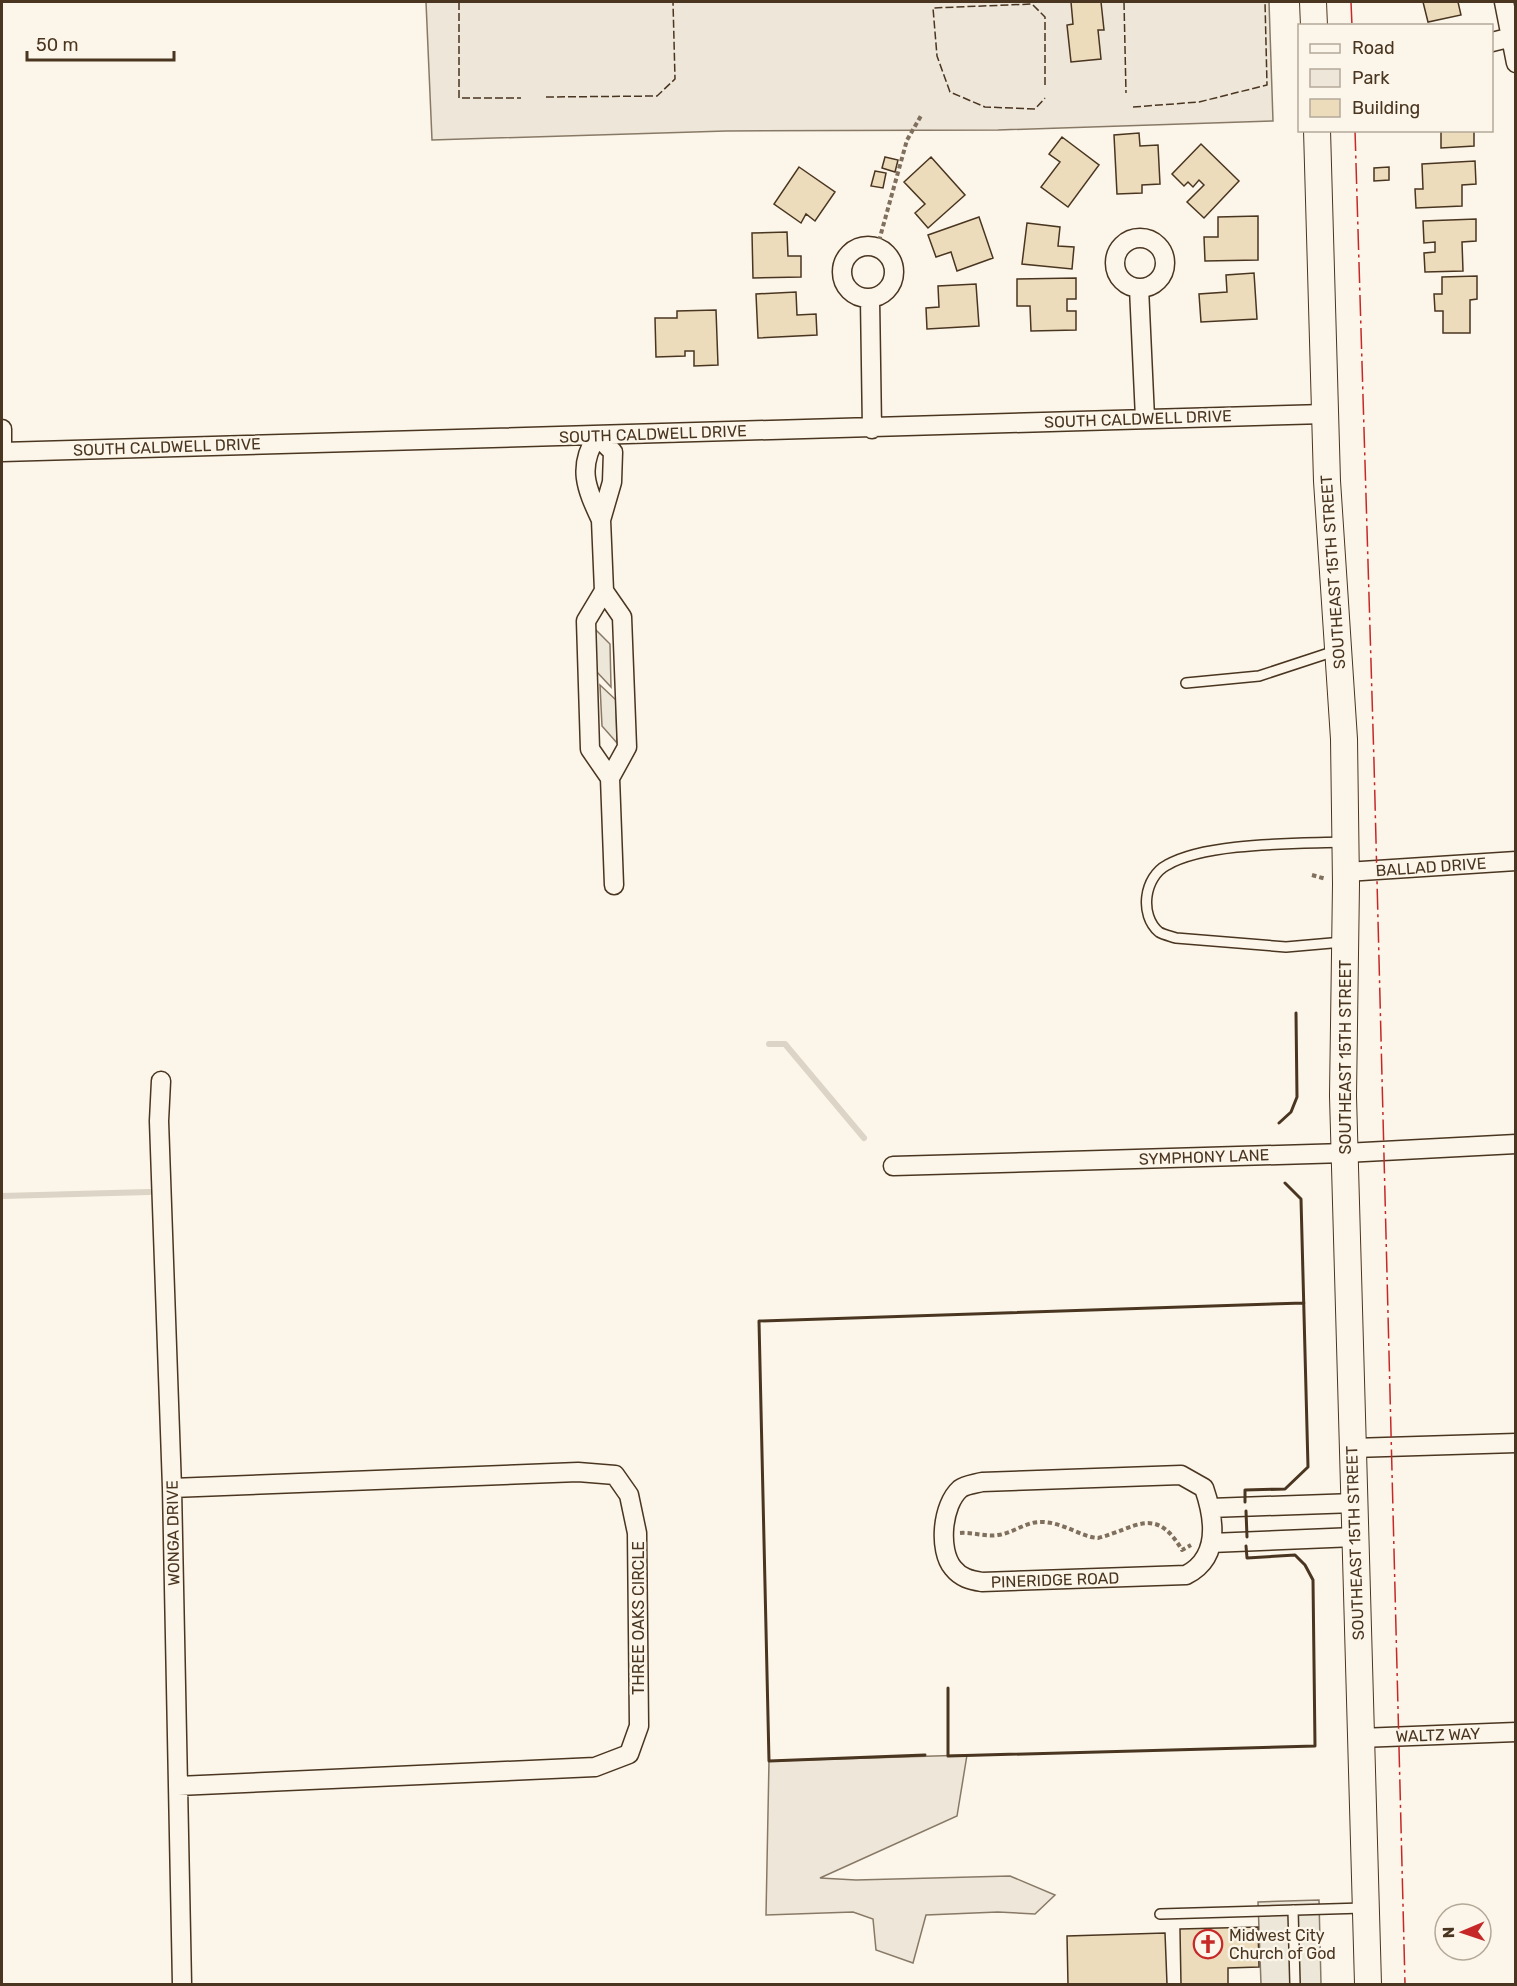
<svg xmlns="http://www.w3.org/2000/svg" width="1517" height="1986" font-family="Rubik,sans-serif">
<rect width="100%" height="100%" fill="#fbf6e9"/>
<path fill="#ede6d9" stroke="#887966" stroke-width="1.5" d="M426 2H1269L1273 121 998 130 726 131 432 140Z
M967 1755 957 1816 820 1878 856 1880 1010 1876 1055 1895 1035 1914 998 1912 926 1915 913 1963 876 1950 873 1919 853 1912 766 1915 769 1761Z"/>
<path fill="#ede7d9" stroke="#887966" stroke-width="1.5" d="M595 629 610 644 611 687 596 671Z
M600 685 616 700 617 743 602 726Z
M1319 1900 1321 1984H1261L1258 1902Z"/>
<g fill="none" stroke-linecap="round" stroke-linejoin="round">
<path stroke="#dcd4c6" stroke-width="6" d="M769 1044H785L864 1138
M2 1196 149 1192"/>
</g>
<path fill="#ecdcbc" stroke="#4a3520" stroke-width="1.5" d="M1071 2H1101L1104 30H1098L1101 59 1071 62 1067 25 1073 24Z
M1423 2H1458L1461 15 1428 22Z
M1441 130H1474V146L1441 148Z
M1139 133 1140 146 1158 145 1160 184 1142 185V193L1117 194 1114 135Z
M1062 137 1099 165 1068 207 1041 187 1060 162 1049 154Z
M1201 144 1239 181 1204 218 1187 202 1204 185 1199 180 1193 187 1188 182 1184 186 1172 174Z
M885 157 898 160 895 172 882 168Z
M931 157 965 195 928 228 915 213 925 204 904 182Z
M1475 161 1476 184 1462 185V206L1416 208 1415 189H1423L1422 164Z
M799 167 835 192 815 221 806 214 801 223 774 204Z
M1389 167V180L1374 181V168Z
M875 171 886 173 883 188 871 186Z
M1258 216V260L1205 261 1204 237H1218V217Z
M979 217 993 258 957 271 951 252 936 257 928 235Z
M1476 219V241L1462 242 1463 271 1425 272 1424 253 1435 252V242L1424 243 1423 221Z
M1027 223 1060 227 1058 246 1074 247 1072 269 1022 264Z
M787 232 788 256H801V277L753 278 752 233Z
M1254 273 1257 319 1201 322 1199 294 1227 292 1226 275Z
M1477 276V299L1470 300V333H1443V311H1435L1434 294H1442V277Z
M1076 278V299H1067V311H1076V330L1031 331 1030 306H1017V279Z
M976 284 979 326 927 329 926 308 939 307 938 286Z
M796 292 797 315 816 314 817 335 758 338 756 294Z
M716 310 718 365 694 366V351H685V356L656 357 655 318H677V311Z
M1258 1927 1259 1967 1228 1968V1984H1181L1180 1929Z
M1165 1933 1167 1984H1068L1067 1936Z"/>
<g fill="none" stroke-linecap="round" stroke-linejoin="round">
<g stroke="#4a3520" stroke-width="12">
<path id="service" d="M1186 683 1259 676 1335 651
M1343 942 1286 947 1176 938C1170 936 1164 935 1159 932 1139 915 1144 877 1167 865 1207 842 1296 844 1343 842
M1293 1910 1295 1984
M1160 1914 1363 1908"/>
</g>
<g stroke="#4a3520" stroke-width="21">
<path id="minor" d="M1504 2 1516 63
M1492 42 1516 36
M1115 263a25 25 0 1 1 50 0a25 25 0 1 1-50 0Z
M842 272a26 26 0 1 1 52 0a26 26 0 1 1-52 0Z
M1139 288 1145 418
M870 299 872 429
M2 429V452
M2 452 1325 414
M601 520C586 488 577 467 597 436L613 452 612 482 601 520 604 591 622 617 627 747 610 778 614 885
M604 591 586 621 590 749 610 778
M1346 872 1516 861
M161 1081 159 1121 172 1488 182 1984
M893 1166 1345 1153 1516 1144
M1353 1448 1516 1443
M1181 1475 1204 1488C1215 1520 1220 1558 1186 1575L982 1582C970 1580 961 1578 953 1568 938 1550 942 1505 960 1489 965 1485 975 1484 982 1482Z
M172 1488 578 1472 615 1475 629 1495 637 1533 639 1726 629 1754 595 1767 178 1786
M1210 1508 1355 1503
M1211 1543 1355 1537
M1360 1738 1516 1732"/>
</g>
<g stroke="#4a3520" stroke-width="28">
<path id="secondary" d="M1313 2 1314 26
M1317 130 1327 481 1344 739 1346 884 1343 1096 1368 1984"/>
</g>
<path stroke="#7f6f5c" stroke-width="4" stroke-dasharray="4.5 3" stroke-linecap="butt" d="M877 248 907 140 922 114
M1312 875 1326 879
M960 1533C973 1532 985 1537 998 1535 1014 1533 1026 1521 1043 1522 1065 1523 1081 1537 1098 1538 1135 1529 1155 1504 1182 1550L1191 1545"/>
<use href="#service" stroke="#fbf6e9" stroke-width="9"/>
<use href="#minor" stroke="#fbf6e9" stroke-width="18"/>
<use href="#secondary" stroke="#fbf6e9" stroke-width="26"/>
<path stroke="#4a3520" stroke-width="1.5" stroke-dasharray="8 3" stroke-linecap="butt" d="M459 2V98H521
M1124 2 1126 93
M1045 85V17L1032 4 933 8 937 56 950 92 985 107 1035 109 1045 98
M546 97 657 96 675 79 673 2
M1133 107 1199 102 1267 85 1265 2"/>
<path stroke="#4a3520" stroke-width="3" d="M1279 1123 1291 1112 1297 1097 1296 1013
M1245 1502V1490L1285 1489 1308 1467 1301 1199 1285 1183
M1246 1511 1247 1537
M948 1688V1756L1315 1746 1313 1580 1305 1565 1295 1555 1247 1558 1246 1546
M925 1755 769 1761 759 1321 1304 1303"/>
<path stroke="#c62828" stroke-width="1.5" stroke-dasharray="21 4.5 3 4.5" stroke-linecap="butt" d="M1351 2 1352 26
M1355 130 1374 762 1405 1984"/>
</g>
<defs>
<g id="church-ring" transform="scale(1.5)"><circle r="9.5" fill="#fbf6e9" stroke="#c62828" stroke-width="1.5"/><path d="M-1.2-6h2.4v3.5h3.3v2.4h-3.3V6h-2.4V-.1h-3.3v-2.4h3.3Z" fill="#c62828"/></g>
</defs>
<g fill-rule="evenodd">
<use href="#church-ring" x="1208" y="1944"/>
</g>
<g text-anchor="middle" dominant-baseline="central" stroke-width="4.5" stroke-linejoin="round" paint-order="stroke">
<g font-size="16" fill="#4a3520" stroke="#fbf6e9">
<text transform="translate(1138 419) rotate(-2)">SOUTH CALDWELL DRIVE</text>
<text transform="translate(653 434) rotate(-2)">SOUTH CALDWELL DRIVE</text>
<text transform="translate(167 447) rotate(-2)">SOUTH CALDWELL DRIVE</text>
<text transform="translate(1333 572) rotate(-94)">SOUTHEAST 15TH STREET</text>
<text transform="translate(1431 867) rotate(-4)">BALLAD DRIVE</text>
<text transform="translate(1345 1057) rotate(-90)">SOUTHEAST 15TH STREET</text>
<text transform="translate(1204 1157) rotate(-2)">SYMPHONY LANE</text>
<text transform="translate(173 1533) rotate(-91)">WONGA DRIVE</text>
<text transform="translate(1355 1543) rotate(-92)">SOUTHEAST 15TH STREET</text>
<text transform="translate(1055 1580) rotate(-2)">PINERIDGE ROAD</text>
<text transform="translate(638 1618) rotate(-90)">THREE OAKS CIRCLE</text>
<text transform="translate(1438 1735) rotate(-2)">WALTZ WAY</text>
</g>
<g font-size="16" fill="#4a3520" stroke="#fbf6e9" text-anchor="start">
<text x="1229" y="1935">Midwest City<tspan x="1229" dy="18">Church of God</tspan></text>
</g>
</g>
<rect width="1517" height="1986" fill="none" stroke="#4a3520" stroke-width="6"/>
<rect x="1298" y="24" width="195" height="108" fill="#fbf6e9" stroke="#b4a999" stroke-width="1.5"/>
<rect x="1310" y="44" width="30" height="9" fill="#fbf6e9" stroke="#b4a999" stroke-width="1.5"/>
<text x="1352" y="54" font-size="18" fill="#4a3520">Road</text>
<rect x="1310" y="69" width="30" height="18" fill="#ede6d9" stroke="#b4a999" stroke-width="1.5"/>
<text x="1352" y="84" font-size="18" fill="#4a3520">Park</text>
<rect x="1310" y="99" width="30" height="18" fill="#ecdcbc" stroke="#b4a999" stroke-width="1.5"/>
<text x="1352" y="114" font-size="18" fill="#4a3520">Building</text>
<g transform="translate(1463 1932) rotate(268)"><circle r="28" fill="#fbf6e9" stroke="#b4a999" stroke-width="1.5"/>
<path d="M0-4.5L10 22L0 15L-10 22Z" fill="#c62828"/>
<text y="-9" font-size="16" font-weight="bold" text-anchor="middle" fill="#4a3520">N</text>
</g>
<path d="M27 51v9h147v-9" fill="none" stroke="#4a3520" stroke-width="3"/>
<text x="36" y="51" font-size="18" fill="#4a3520" stroke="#fbf6e9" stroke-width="4.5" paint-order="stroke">50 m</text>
</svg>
